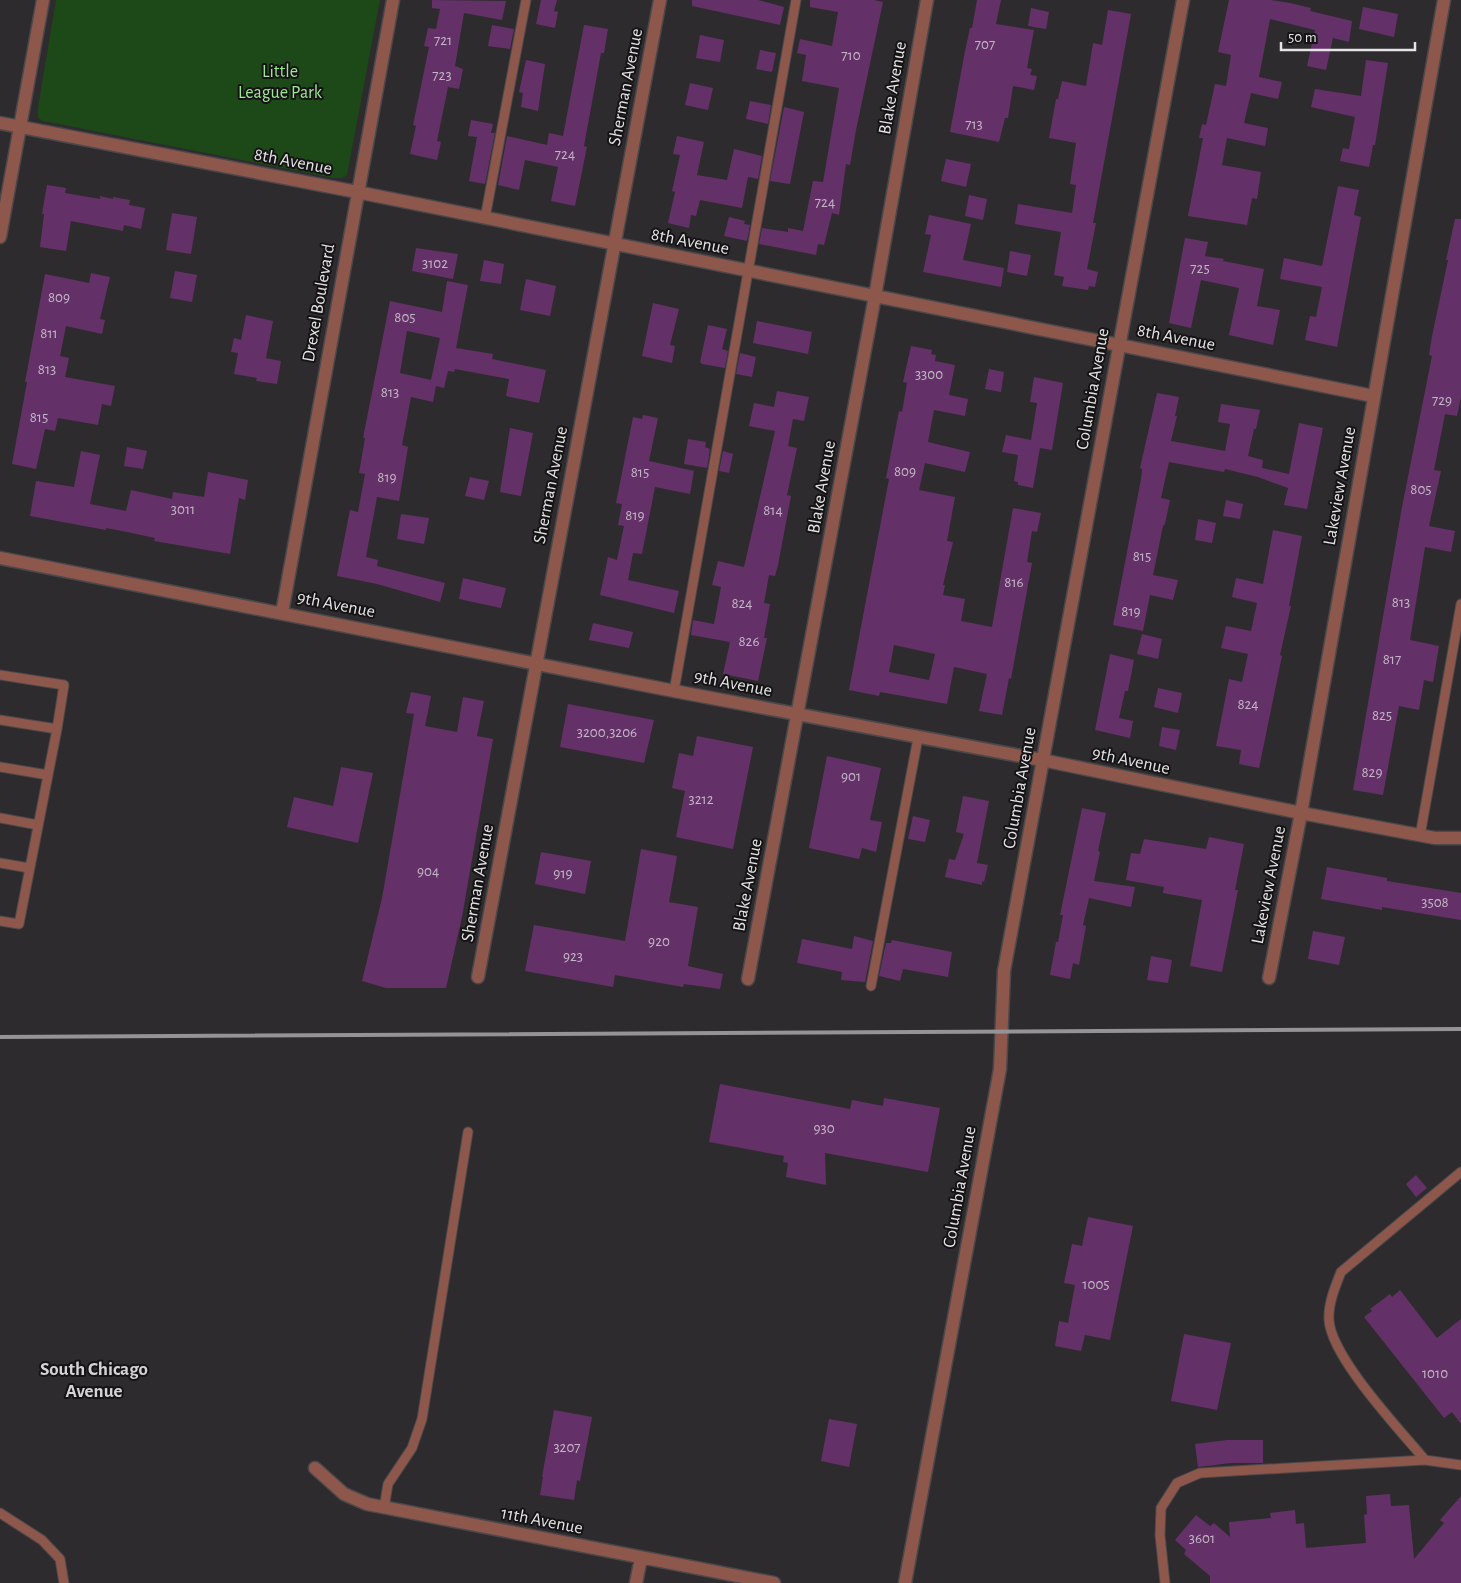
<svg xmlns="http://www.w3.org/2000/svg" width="1461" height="1583" font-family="'Alegreya Sans',sans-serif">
<rect width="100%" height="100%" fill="#2e2b2e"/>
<path fill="#1d4817" d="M56 0H380L347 175 342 178H333L43 121 38 118V107Z"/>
<path fill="#633168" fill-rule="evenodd" d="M432 0 506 1 502 20 464 13 455 66 463 69 459 89 448 87 437 141 441 142 437 160 410 154 416 126 413 125 429 47 424 46 428 28 436 29 440 9 432 8Z
M541 0H557L554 11 558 12 555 28 536 24Z
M692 0H758L784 7 780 25 692 6Z
M810 0H874L883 2 856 130 850 165 846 164 839 215 832 213 824 245 818 244 816 255 759 244 762 228 788 232V228L803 231 813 181 823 182 839 88 802 81 806 55 797 53 800 39 832 46 838 12 810 7Z
M977 0H1001L996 24 1034 30 1027 68 1032 69 1030 75 1037 76 1034 90 1013 86 1008 118H1005L999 142 950 132 965 51 970 28H972Z
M1229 0H1271L1290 3 1311 8 1310 11 1352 21 1349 42 1333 38 1326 70 1307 66 1315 30 1270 19 1259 77 1282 82 1278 99 1251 93 1244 123 1268 128 1265 146 1227 138 1222 165 1261 172 1257 199 1252 198 1247 225 1188 216 1203 138H1199L1202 124 1206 125 1215 84 1226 86 1231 55 1218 52Z
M1363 7 1398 14 1394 37 1359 29Z
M1031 8 1049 12 1046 29 1028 26Z
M1108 10 1131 14 1093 223H1096L1087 269 1098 272 1095 287 1089 286 1088 290 1062 286 1064 277 1054 275 1061 232 1015 224 1018 204 1072 213 1076 185 1070 184 1076 143 1049 138 1056 99H1058L1062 81 1086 86 1093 43 1102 45Z
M492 25 514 29 510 49 488 46Z
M584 25 608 29 604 53H601L584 146 587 147 575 206 551 201 558 167 525 160 519 190 498 185 507 136 547 145 549 133 563 136Z
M700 35 724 40 720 62 696 58Z
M760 50 776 53 772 72 756 69Z
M526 60 545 64 538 111 521 107 523 93 519 92Z
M1366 60 1388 63 1375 145H1373L1369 167 1340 161 1343 148 1349 149 1355 117 1311 107 1315 89 1361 96Z
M690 83 713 88 708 110 685 105Z
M750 101 771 105 768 124 746 119Z
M784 107 804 112 790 184 770 181Z
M471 120 493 124 491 133H495L485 184 469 181 477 137 468 136Z
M677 136 704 142 697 175 727 180 734 149 762 156 758 179 748 177 742 208 700 200 696 216 691 215 689 228 668 223 675 192 672 191 680 155 673 154Z
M946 159 971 164 966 187 941 181Z
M47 185 66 188 65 193 100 199V196L113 199V197L130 200 129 205 145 208 141 229 124 225 123 231 71 221 66 251 40 247 44 214H42Z
M1338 186 1359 190 1354 215 1361 217 1337 347 1305 340 1310 316 1316 317 1322 287 1280 279 1284 258 1322 266Z
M969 195 987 199 983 220 965 216Z
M172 213 197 217 191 254 166 250Z
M929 215 971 224 963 260 1004 268 1001 287 923 272 931 235 925 234Z
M729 217 745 221 744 224 750 225 747 241 724 236Z
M1455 219H1461V397L1457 416 1445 414 1434 470 1441 471 1429 526 1455 531 1451 552 1425 547 1410 640 1439 646 1433 682 1424 680 1419 710 1399 706 1383 795 1353 790 1402 507 1432 356 1429 355 1432 336 1448 260H1446Z
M1185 238 1208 242 1205 256 1224 259 1223 261 1264 269 1257 306 1280 310 1273 345 1229 335 1239 288 1201 280 1191 328 1169 323Z
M416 248 458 254 453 279 412 271Z
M1010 251 1031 255 1027 276 1007 272Z
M484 260 504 264 501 284 480 281Z
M175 271 197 275 192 302 170 298Z
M91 273 110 277 100 319 105 320 102 334 66 326 60 356 69 358 65 377 115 386 111 406 102 404 98 425 58 418 55 431 45 429 36 469 12 464 27 382H25L45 274 89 283Z
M526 279 556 286 550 316 520 310Z
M447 281 468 285 456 348 493 354 492 359 546 370 539 403 506 396 509 379 455 369 454 372 448 371 444 388 436 386 433 402 411 397 402 445 408 447 399 501 377 497 366 557 378 560 377 566 445 583 440 602 377 584 337 576 350 510 358 512 365 474 359 473 365 438H363L390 301 442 312ZM407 331 440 338 431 380 400 373Z
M653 303 679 309 670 345 675 346 672 363 642 356Z
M246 315 273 321 266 358 281 361 277 384 256 381 257 378 234 374 238 353 231 352 234 338 241 340Z
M757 321 812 332 808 354 753 343Z
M708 325 727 329 722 349 728 351 725 368 702 364 700 362Z
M911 346 932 350 931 354 936 355 935 361 955 365 949 395 968 399 965 416 934 410 928 442 970 452 965 472 925 463 919 490 955 497 947 541 953 542 943 585H945L943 595 965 599 961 621 992 627 1013 508 1041 513 1037 532 1032 531 1027 562 1032 563 1011 679 1009 678 1002 715 979 711 987 674 954 667 947 704 880 692 879 696 849 690 889 479 886 478 899 411 902 412 907 383 903 382ZM894 645 935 654 929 680 889 672Z
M740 353 756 357 752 377 736 374Z
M989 369 1004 372 1001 392 985 389Z
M1034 377 1063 383 1052 450 1040 448 1033 488 1018 485V482L1014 481 1018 455 1002 452 1006 435 1031 440 1037 403 1030 402Z
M777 391 809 397 804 421 793 419 788 446 797 448 787 495 791 496 778 565 775 576 769 575 764 603 770 604 764 638H767L758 681 723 674 730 642 691 635 693 620 714 624 721 587 712 585 718 561 744 567 775 431 749 426 754 403 774 407Z
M1157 393 1179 397 1175 416H1177L1171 441 1225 451 1230 424 1218 422 1221 404 1260 410 1256 429H1254L1248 456 1263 460 1262 468 1289 474 1299 423 1323 428 1307 509 1284 505 1288 488 1258 477 1225 469 1224 472 1169 462 1161 498 1170 500 1165 524 1163 526 1153 575 1178 580 1173 600 1150 595 1143 631 1113 625 1141 479 1142 469 1140 468Z
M643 415 658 418 649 461 694 471 690 494 655 487 642 554 633 553 628 580 679 591 674 613 600 595 608 557 617 560 624 526 618 525 622 504 616 503 633 417 642 419Z
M510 428 533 433 521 496 500 492Z
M688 439 706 442 705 447 710 449 707 468 684 464Z
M127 447 147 451 143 469 124 466Z
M81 451 100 455 90 504 126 511 131 490 172 499 173 492 204 497 208 472 248 480 245 500 239 498 230 554 154 541 155 538 122 531 106 528V530L30 516 36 481 74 487Z
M723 451 733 454 729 473 719 471Z
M470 477 489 481 484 500 465 496Z
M1226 500 1243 504 1240 519 1223 516Z
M401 514 429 518 424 544 397 539Z
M1198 519 1216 523 1212 543 1195 540Z
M1273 530 1302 536 1289 606H1291L1280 655 1282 656 1259 768 1239 764 1241 750 1216 746 1229 679 1242 682 1248 654 1221 648 1226 626 1251 631 1257 603 1232 597 1236 578 1263 584Z
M463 578 506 588 501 608 459 599Z
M593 623 633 632 629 648 589 640Z
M1142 634 1162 639 1158 659 1137 654Z
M1110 654 1134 660 1128 691H1125L1119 718 1133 721 1130 738 1095 730Z
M1158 688 1182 693 1178 713 1154 707Z
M411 692 431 696 425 726 457 732 463 697 484 701 477 736 493 739 462 917 446 988H386L362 981 382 898 414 714 406 713Z
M568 704 654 720 644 763 560 747Z
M1162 727 1180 730 1176 750 1159 746Z
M697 736 753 747 733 849 676 837 685 791 672 788 679 753 693 756Z
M827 756 881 768 870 820 882 822 876 852 862 848 859 859 809 848Z
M341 767 373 773 358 843 287 827 294 797 333 806Z
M963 796 989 801 977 863 988 865 984 882 982 881V885L945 877 949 859 955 860 964 834 956 832Z
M1082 808 1106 813 1098 851 1100 852 1094 881 1135 887 1131 907 1089 898 1083 925 1086 926 1079 965 1073 963 1070 979 1050 975 1056 942H1058L1063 915H1060Z
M913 816 930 820 925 842 908 839Z
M1209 837 1244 844 1235 890H1238L1222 972 1190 966 1202 900 1163 893 1164 887 1126 880 1131 853 1140 854 1144 839 1206 849Z
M641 849 677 856 669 902 698 907 688 966 723 974 720 989 684 984 683 987 615 975 613 987 525 971 534 925 625 941Z
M541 852 591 861 585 894 535 884Z
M1327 867 1387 878V881L1461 893V920L1382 907V910L1321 899Z
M1313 931 1345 937 1339 965 1308 959Z
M854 936 873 941 865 982 841 980 842 972 797 963 802 939 852 949Z
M892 940 952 952 948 977 903 969 900 981 879 976 886 943H891Z
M1151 956 1172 960 1168 983 1147 980Z
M720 1084 850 1109 852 1100 883 1106 884 1098 940 1108 928 1172 825 1153 826 1185 786 1177 788 1163 783 1162 784 1156 709 1142Z
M1416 1175 1427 1188 1416 1197 1406 1184Z
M1088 1217 1133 1226 1110 1340 1085 1335 1081 1351 1055 1346 1059 1321 1068 1323 1075 1285 1064 1283 1072 1244 1082 1246Z
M1400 1290 1437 1338 1461 1319V1424L1452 1412 1444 1418 1364 1317 1372 1311 1370 1309 1390 1294 1392 1297Z
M1184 1334 1231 1343 1217 1410 1171 1401Z
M554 1410 592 1417 580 1481 577 1480 574 1500 540 1495 543 1477H542Z
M829 1419 857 1424 849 1467 821 1461Z
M1227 1440H1263V1463H1231L1198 1467 1195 1444Z
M1390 1494 1391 1506 1409 1505 1414 1559 1444 1523 1440 1520 1461 1496V1583H1210V1576L1184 1554 1186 1550 1175 1540 1196 1515 1210 1526 1214 1523 1230 1537 1229 1522 1271 1518 1270 1513 1295 1510 1296 1524 1304 1523 1306 1548 1366 1543 1364 1515 1367 1514 1366 1496Z"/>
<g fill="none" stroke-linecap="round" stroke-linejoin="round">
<g stroke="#4b484b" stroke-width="11">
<path id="service" d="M485 218 526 0
M0 675 64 685 57 729
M674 691 796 0
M0 720 57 729 19 924 0 921
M0 767 48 775
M0 818 38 825
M1420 836 1461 604
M0 863 29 868
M871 986 918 738
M1425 1460C1400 1430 1331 1357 1329 1320 1328 1304 1335 1287 1341 1272L1461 1172
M384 1508 388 1484 412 1448 422 1419 468 1132
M0 1513 42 1540 60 1559 64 1583
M1165 1583 1160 1535 1161 1508 1177 1483 1200 1473 1425 1460 1461 1465"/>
</g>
<g stroke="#4b484b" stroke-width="15">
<path id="minor" d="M0 123 357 192 1373 396
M0 237 43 0
M0 558 674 691 1042 760 1301 813 1435 838H1461
M282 613 393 0
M478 977 660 0
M1269 978 1301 813 1444 0
M748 979 875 296 927 0
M315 1468 344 1494 367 1504 774 1583
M636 1583 641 1558"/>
</g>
<g stroke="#4b484b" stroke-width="15">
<path id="tertiary" d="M905 1583 1000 1069 1004 971 1183 0"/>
</g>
<use href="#service" stroke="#8d574b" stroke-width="9"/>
<use href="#minor" stroke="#8d574b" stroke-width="12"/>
<use href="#tertiary" stroke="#8d574b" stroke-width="12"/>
<path stroke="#969396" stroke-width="4" d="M0 1037 1461 1029"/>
</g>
<g text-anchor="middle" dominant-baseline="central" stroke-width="4" stroke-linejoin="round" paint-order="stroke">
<g font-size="15" fill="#c4b6c6">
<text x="443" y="40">721</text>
<text x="985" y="44">707</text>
<text x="851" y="55">710</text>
<text x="442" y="75">723</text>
<text x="974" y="124">713</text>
<text x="565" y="154">724</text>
<text x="825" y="202">724</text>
<text x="435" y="263">3102</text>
<text x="1200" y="268">725</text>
<text x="59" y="297">809</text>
<text x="405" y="317">805</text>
<text x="49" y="333">811</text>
<text x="47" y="369">813</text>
<text x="929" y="374">3300</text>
<text x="390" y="392">813</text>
<text x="1442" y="400">729</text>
<text x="39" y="417">815</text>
<text x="905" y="471">809</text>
<text x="640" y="472">815</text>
<text x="387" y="477">819</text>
<text x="1421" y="489">805</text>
<text x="183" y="509">3011</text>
<text x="773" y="510">814</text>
<text x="635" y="515">819</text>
<text x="1142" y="556">815</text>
<text x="1014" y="582">816</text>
<text x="1401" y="602">813</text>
<text x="742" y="603">824</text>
<text x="1131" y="611">819</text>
<text x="749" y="641">826</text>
<text x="1392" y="659">817</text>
<text x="1248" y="704">824</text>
<text x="1382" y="715">825</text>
<text x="607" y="732">3200,3206</text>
<text x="1372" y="772">829</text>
<text x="851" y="776">901</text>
<text x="701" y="799">3212</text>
<text x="428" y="871">904</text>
<text x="563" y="873">919</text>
<text x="1435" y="902">3508</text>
<text x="659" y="941">920</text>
<text x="573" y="956">923</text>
<text x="824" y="1128">930</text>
<text x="1096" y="1284">1005</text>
<text x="1435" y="1373">1010</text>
<text x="567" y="1447">3207</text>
<text x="1202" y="1538">3601</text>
</g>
<g font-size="18" fill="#9fe994" stroke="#151415">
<text x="280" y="72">Little<tspan x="280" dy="21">League Park</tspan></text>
</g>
<g font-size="18" fill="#e5e3e5" stroke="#151415">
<text transform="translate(626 87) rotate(-79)">Sherman Avenue</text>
<text transform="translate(893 88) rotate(-80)">Blake Avenue</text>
<text transform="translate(293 162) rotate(11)">8th Avenue</text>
<text transform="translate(690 242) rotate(11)">8th Avenue</text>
<text transform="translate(319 303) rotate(-80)">Drexel Boulevard</text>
<text transform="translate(1176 338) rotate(11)">8th Avenue</text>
<text transform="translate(1093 389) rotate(-80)">Columbia Avenue</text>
<text transform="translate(551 485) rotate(-79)">Sherman Avenue</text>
<text transform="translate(1340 486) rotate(-80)">Lakeview Avenue</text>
<text transform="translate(822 487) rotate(-80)">Blake Avenue</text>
<text transform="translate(336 605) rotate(11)">9th Avenue</text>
<text transform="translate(733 684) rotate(11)">9th Avenue</text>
<text transform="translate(1131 761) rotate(12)">9th Avenue</text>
<text transform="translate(1020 788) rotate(-80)">Columbia Avenue</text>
<text transform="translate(478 883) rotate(-80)">Sherman Avenue</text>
<text transform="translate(748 885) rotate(-79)">Blake Avenue</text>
<text transform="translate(1269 885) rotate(-79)">Lakeview Avenue</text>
<text transform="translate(960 1187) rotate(-80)">Columbia Avenue</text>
<text transform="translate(542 1521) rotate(11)">11th Avenue</text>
</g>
<g font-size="19" font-weight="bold" fill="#d6d3d6" stroke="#151415">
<text x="94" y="1369">South Chicago<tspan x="94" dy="22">Avenue</tspan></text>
</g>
</g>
<path d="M1281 42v8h134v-8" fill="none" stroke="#e5e3e5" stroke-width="2.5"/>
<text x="1288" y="42" font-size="15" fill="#e5e3e5" stroke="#151415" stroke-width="4" paint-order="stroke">50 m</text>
</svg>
